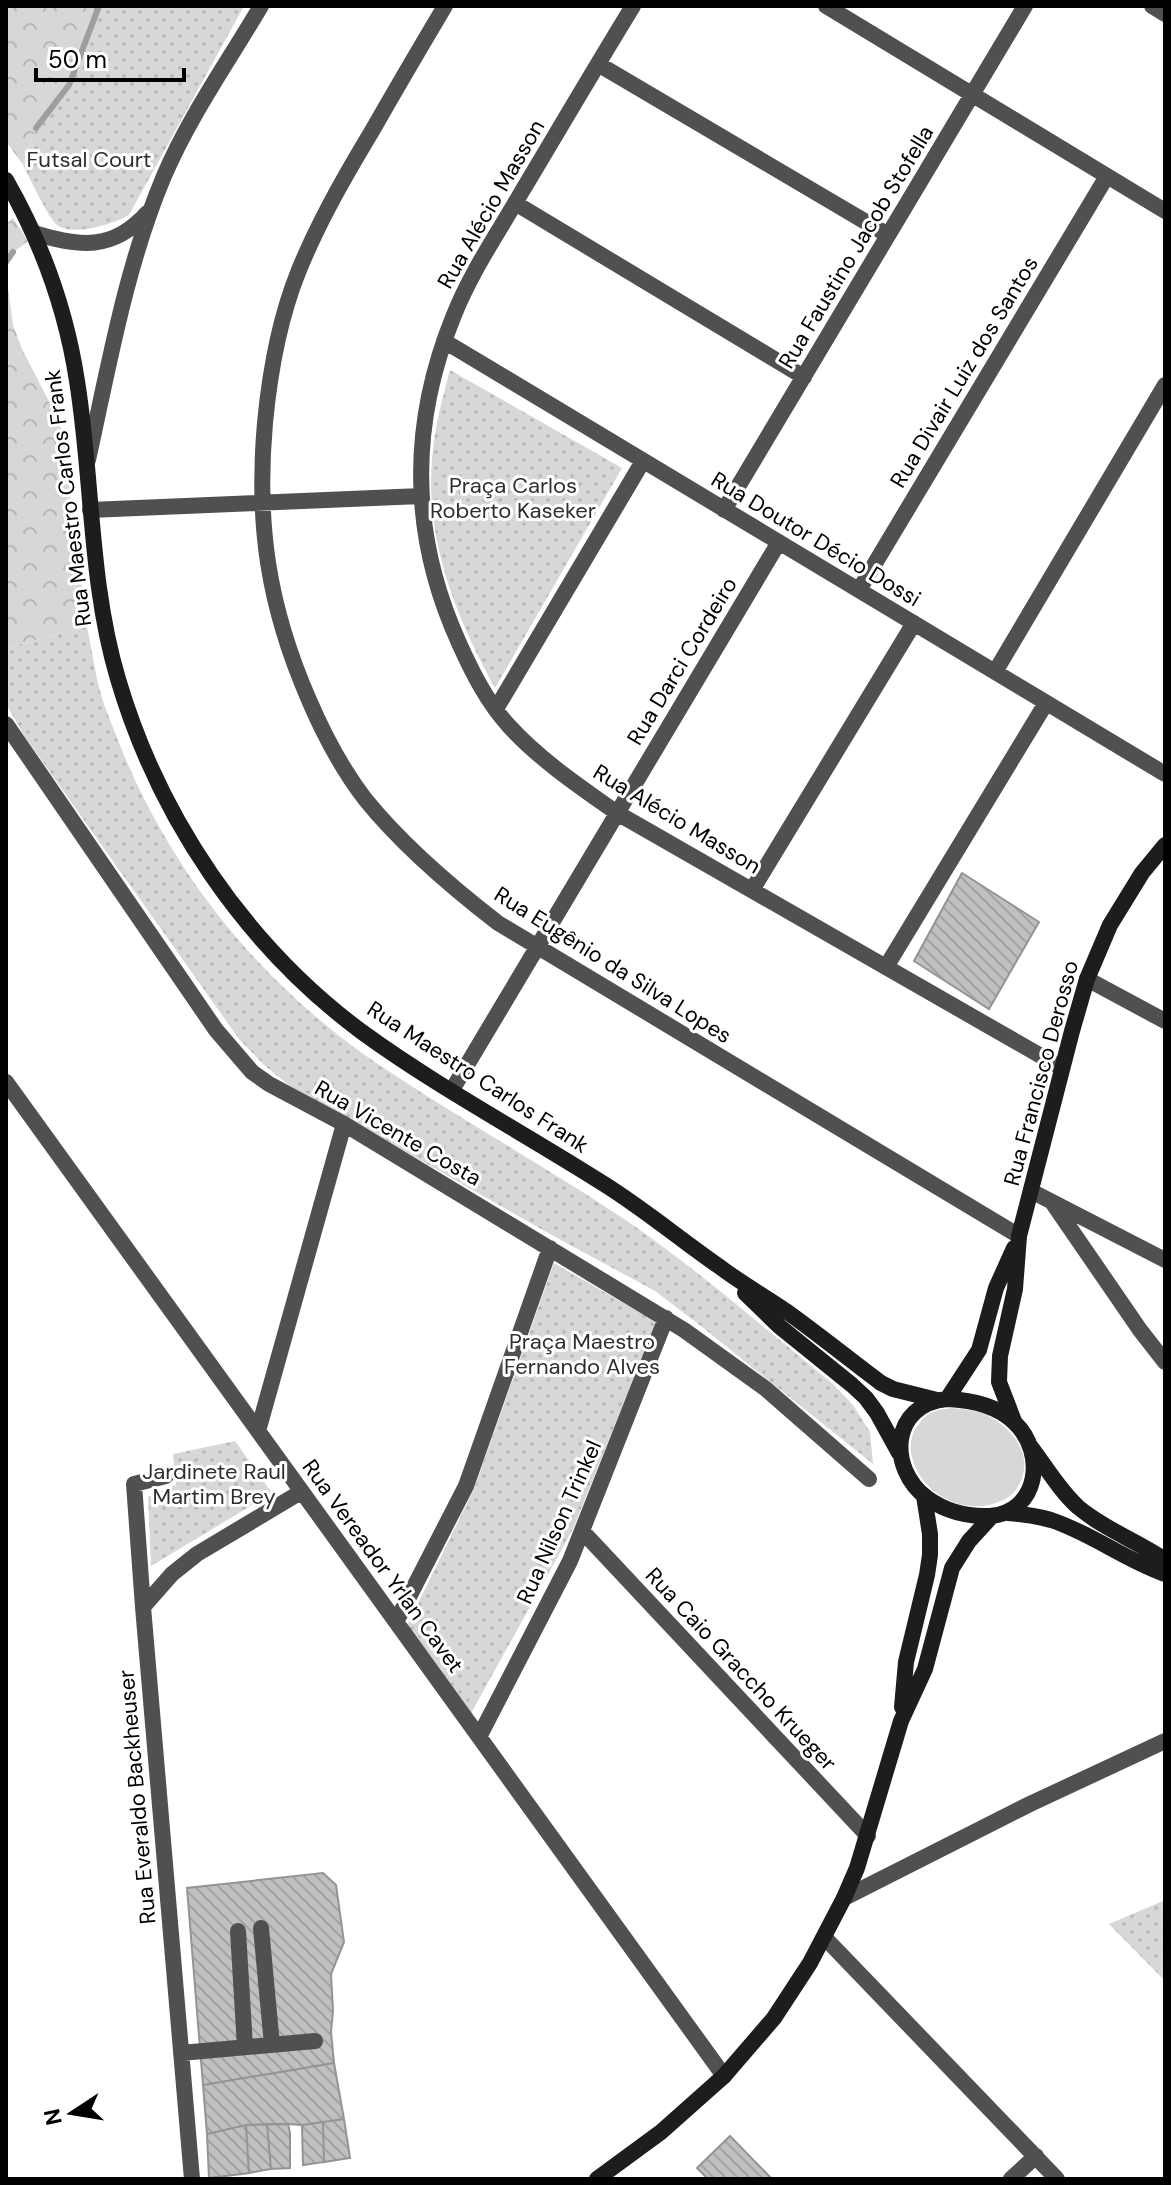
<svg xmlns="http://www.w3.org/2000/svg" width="1171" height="2185" font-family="'DM Sans',sans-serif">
<defs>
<pattern id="forest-crowns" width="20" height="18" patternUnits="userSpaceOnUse" patternTransform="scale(2)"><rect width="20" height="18" fill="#d7d7d7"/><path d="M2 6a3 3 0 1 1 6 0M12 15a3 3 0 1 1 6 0" fill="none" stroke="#b7b7b7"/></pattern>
<pattern id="park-dots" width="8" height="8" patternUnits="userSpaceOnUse" patternTransform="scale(2)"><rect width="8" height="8" fill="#d7d7d7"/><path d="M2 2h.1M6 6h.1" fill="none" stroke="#b7b7b7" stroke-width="1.8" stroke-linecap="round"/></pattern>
<pattern id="building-back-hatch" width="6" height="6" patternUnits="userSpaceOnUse" patternTransform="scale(2)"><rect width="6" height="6" fill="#c0c0c0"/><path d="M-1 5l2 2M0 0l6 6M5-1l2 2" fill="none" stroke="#a3a3a3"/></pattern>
</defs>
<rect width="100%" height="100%" fill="#fff"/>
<path fill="#d7d7d7" d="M951 1408C961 1409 972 1410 982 1413 1010 1424 1036 1455 1019 1485 1015 1492 1009 1498 1001 1501 963 1518 917 1492 911 1452 910 1442 912 1432 919 1424 922 1419 928 1414 933 1412 938 1409 946 1409 951 1408Z"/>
<path fill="url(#forest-crowns)" d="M6 6H97L69 85 36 128 23 165 6 141Z
M13 218 28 241 6 258V224Z
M6 273 13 325 22 349 57 417 66 445 72 514 87 627 6 648Z"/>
<path fill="url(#park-dots)" d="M99 6H244L129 215C114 224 72 237 57 225 48 218 30 178 23 165L36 128 69 85Z
M450 370 622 468 495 688C457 619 425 541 432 460 434 429 442 400 450 370Z
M87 627C92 650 95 675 102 698 106 711 112 725 117 738 166 864 252 974 362 1053 445 1111 534 1159 618 1215 693 1265 761 1326 832 1383L853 1405 870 1432 873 1464 697 1323 655 1291 548 1233 290 1086 264 1065 239 1039 25 737 6 704V648Z
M554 1263 656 1322 573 1529 470 1715 407 1626 474 1489Z
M235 1441 272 1493 151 1566 148 1497 176 1485 173 1454Z
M1165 1900V1981L1109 1924Z"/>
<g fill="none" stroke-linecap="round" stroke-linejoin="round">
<path stroke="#9e9e9e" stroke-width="6" d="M36 128 69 85 99 6
M6 262 13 252"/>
</g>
<path fill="url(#building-back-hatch)" stroke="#949494" stroke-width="2" d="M962 873 1039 922 989 1009 914 961Z
M323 1873 336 1885 344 1942 331 1974 333 2011 331 2032 334 2063 203 2085 187 1888Z
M334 2063 344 2119 302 2125 288 2124 246 2125 207 2134 203 2085Z
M344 2119 350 2158 324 2162 323 2122Z
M323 2122 324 2162 303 2165 302 2125Z
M267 2124 271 2169 249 2173 246 2125Z
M267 2124H288L290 2133V2168L271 2169Z
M246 2125 249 2173 209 2178 207 2134Z
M730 2136 772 2179H708L697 2168Z"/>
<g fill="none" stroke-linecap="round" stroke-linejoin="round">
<path stroke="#505050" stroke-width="16" d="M445 6C420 48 396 89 372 131 345 176 319 221 299 270 279 319 270 370 265 423 256 524 268 606 309 700 324 735 342 769 365 799 403 846 450 886 498 923L1019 1236
M633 6C595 68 558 131 521 193 498 233 471 272 454 315 409 425 410 535 459 643 472 672 487 702 509 726 540 760 579 786 617 813L1062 1068
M826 6 1165 211
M1152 6 1165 14
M598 64 888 235
M515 203 804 377
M34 233C79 247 113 251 147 213
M444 341 1165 774
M88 460C109 365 126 266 164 176 189 117 228 62 261 6
M90 510 421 496
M724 510 1025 6
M859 590 1107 176
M995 672 1165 385
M496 709 643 461
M6 724 216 1030 252 1072 269 1084 344 1124 684 1330 766 1389 869 1479
M752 890 914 623
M886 967 1046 703
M1087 979 1165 1021
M6 1082 724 2076
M452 1090 779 542
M1031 1191 1165 1260
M1052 1202 1140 1330 1165 1362
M258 1431 344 1124
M583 1532 868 1836
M143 1607 134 1484 166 1476
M396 1622 466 1486 550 1248
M479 1737 570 1561 666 1318
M844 1898 1030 1804 1165 1741
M261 1928 272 2045
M238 1931 245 2047
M825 1938 1057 2179
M181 2053 315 2041
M192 2179 143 1607 172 1574 197 1554 301 1492
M1011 2179 1036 2156"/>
<path stroke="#1d1d1d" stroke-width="16" d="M6 180C42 243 66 309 77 381 93 480 89 582 118 679 159 818 245 945 362 1032 439 1088 524 1133 604 1184 644 1209 681 1240 720 1267 741 1283 764 1296 786 1311 818 1334 849 1359 881 1383L893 1389 937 1400
M745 1293 779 1326 852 1385 866 1398 877 1413 899 1453
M947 1399C972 1400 997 1405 1015 1423 1046 1453 1039 1512 990 1516 968 1517 945 1511 927 1498 887 1468 891 1404 947 1399Z
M947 1399 979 1350 996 1288 1014 1248
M1014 1421 999 1382 1000 1356 1015 1289 1019 1236 1072 1031 1087 979 1110 925 1142 873 1165 845
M1031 1447C1046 1467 1060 1491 1078 1507 1104 1529 1137 1541 1165 1560
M1008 1513C1023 1514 1037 1516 1051 1520 1091 1533 1125 1560 1165 1574
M902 1707 906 1662 927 1575 930 1555V1534L924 1496
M597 2179 661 2132 724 2076 774 2018 810 1963 844 1898 857 1868 901 1721 925 1669 952 1568 969 1541 992 1516"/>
</g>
<g text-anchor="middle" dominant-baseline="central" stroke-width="6" stroke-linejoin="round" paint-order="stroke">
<g font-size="22" fill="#2e2e2e" stroke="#fff">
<text x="89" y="159">Futsal Court</text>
<text x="513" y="485">Praça Carlos<tspan x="513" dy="25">Roberto Kaseker</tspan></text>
<text x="582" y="1341">Praça Maestro<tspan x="582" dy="25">Fernando Alves</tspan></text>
<text x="214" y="1471">Jardinete Raul<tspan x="214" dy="25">Martim Brey</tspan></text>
</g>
<g font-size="22" fill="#000" stroke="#fff">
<text transform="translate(491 204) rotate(-60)">Rua Alécio Masson</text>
<text transform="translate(856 247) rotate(-59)">Rua Faustino Jacob Stofella</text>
<text transform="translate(964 372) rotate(-59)">Rua Divair Luiz dos Santos</text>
<text transform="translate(68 498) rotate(-97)">Rua Maestro Carlos Frank</text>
<text transform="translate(816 539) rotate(31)">Rua Doutor Décio Dossi</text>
<text transform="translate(682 661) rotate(-59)">Rua Darci Cordeiro</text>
<text transform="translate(677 819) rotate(31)">Rua Alécio Masson</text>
<text transform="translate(613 965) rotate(32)">Rua Eugênio da Silva Lopes</text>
<text transform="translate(1041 1073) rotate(-75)">Rua Francisco Derosso</text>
<text transform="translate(478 1077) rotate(33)">Rua Maestro Carlos Frank</text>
<text transform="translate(398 1133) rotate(30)">Rua Vicente Costa</text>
<text transform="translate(559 1522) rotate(-66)">Rua Nilson Trinkel</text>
<text transform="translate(383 1566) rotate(54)">Rua Vereador Yrlan Cavet</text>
<text transform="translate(741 1669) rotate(47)">Rua Caio Graccho Krueger</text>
<text transform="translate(137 1797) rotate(-95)">Rua Everaldo Backheuser</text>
</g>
</g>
<rect width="1171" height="2185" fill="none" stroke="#000000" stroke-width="16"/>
<g transform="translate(72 2113) rotate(258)" stroke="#ffffff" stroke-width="6" paint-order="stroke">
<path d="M0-6L14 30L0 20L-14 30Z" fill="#000000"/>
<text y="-12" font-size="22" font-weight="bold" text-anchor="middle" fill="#000000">N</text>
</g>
<path d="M36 68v12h148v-12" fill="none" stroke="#000000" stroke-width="4"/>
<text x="48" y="68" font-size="24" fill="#000000" stroke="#ffffff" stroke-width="6" paint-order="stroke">50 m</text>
</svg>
